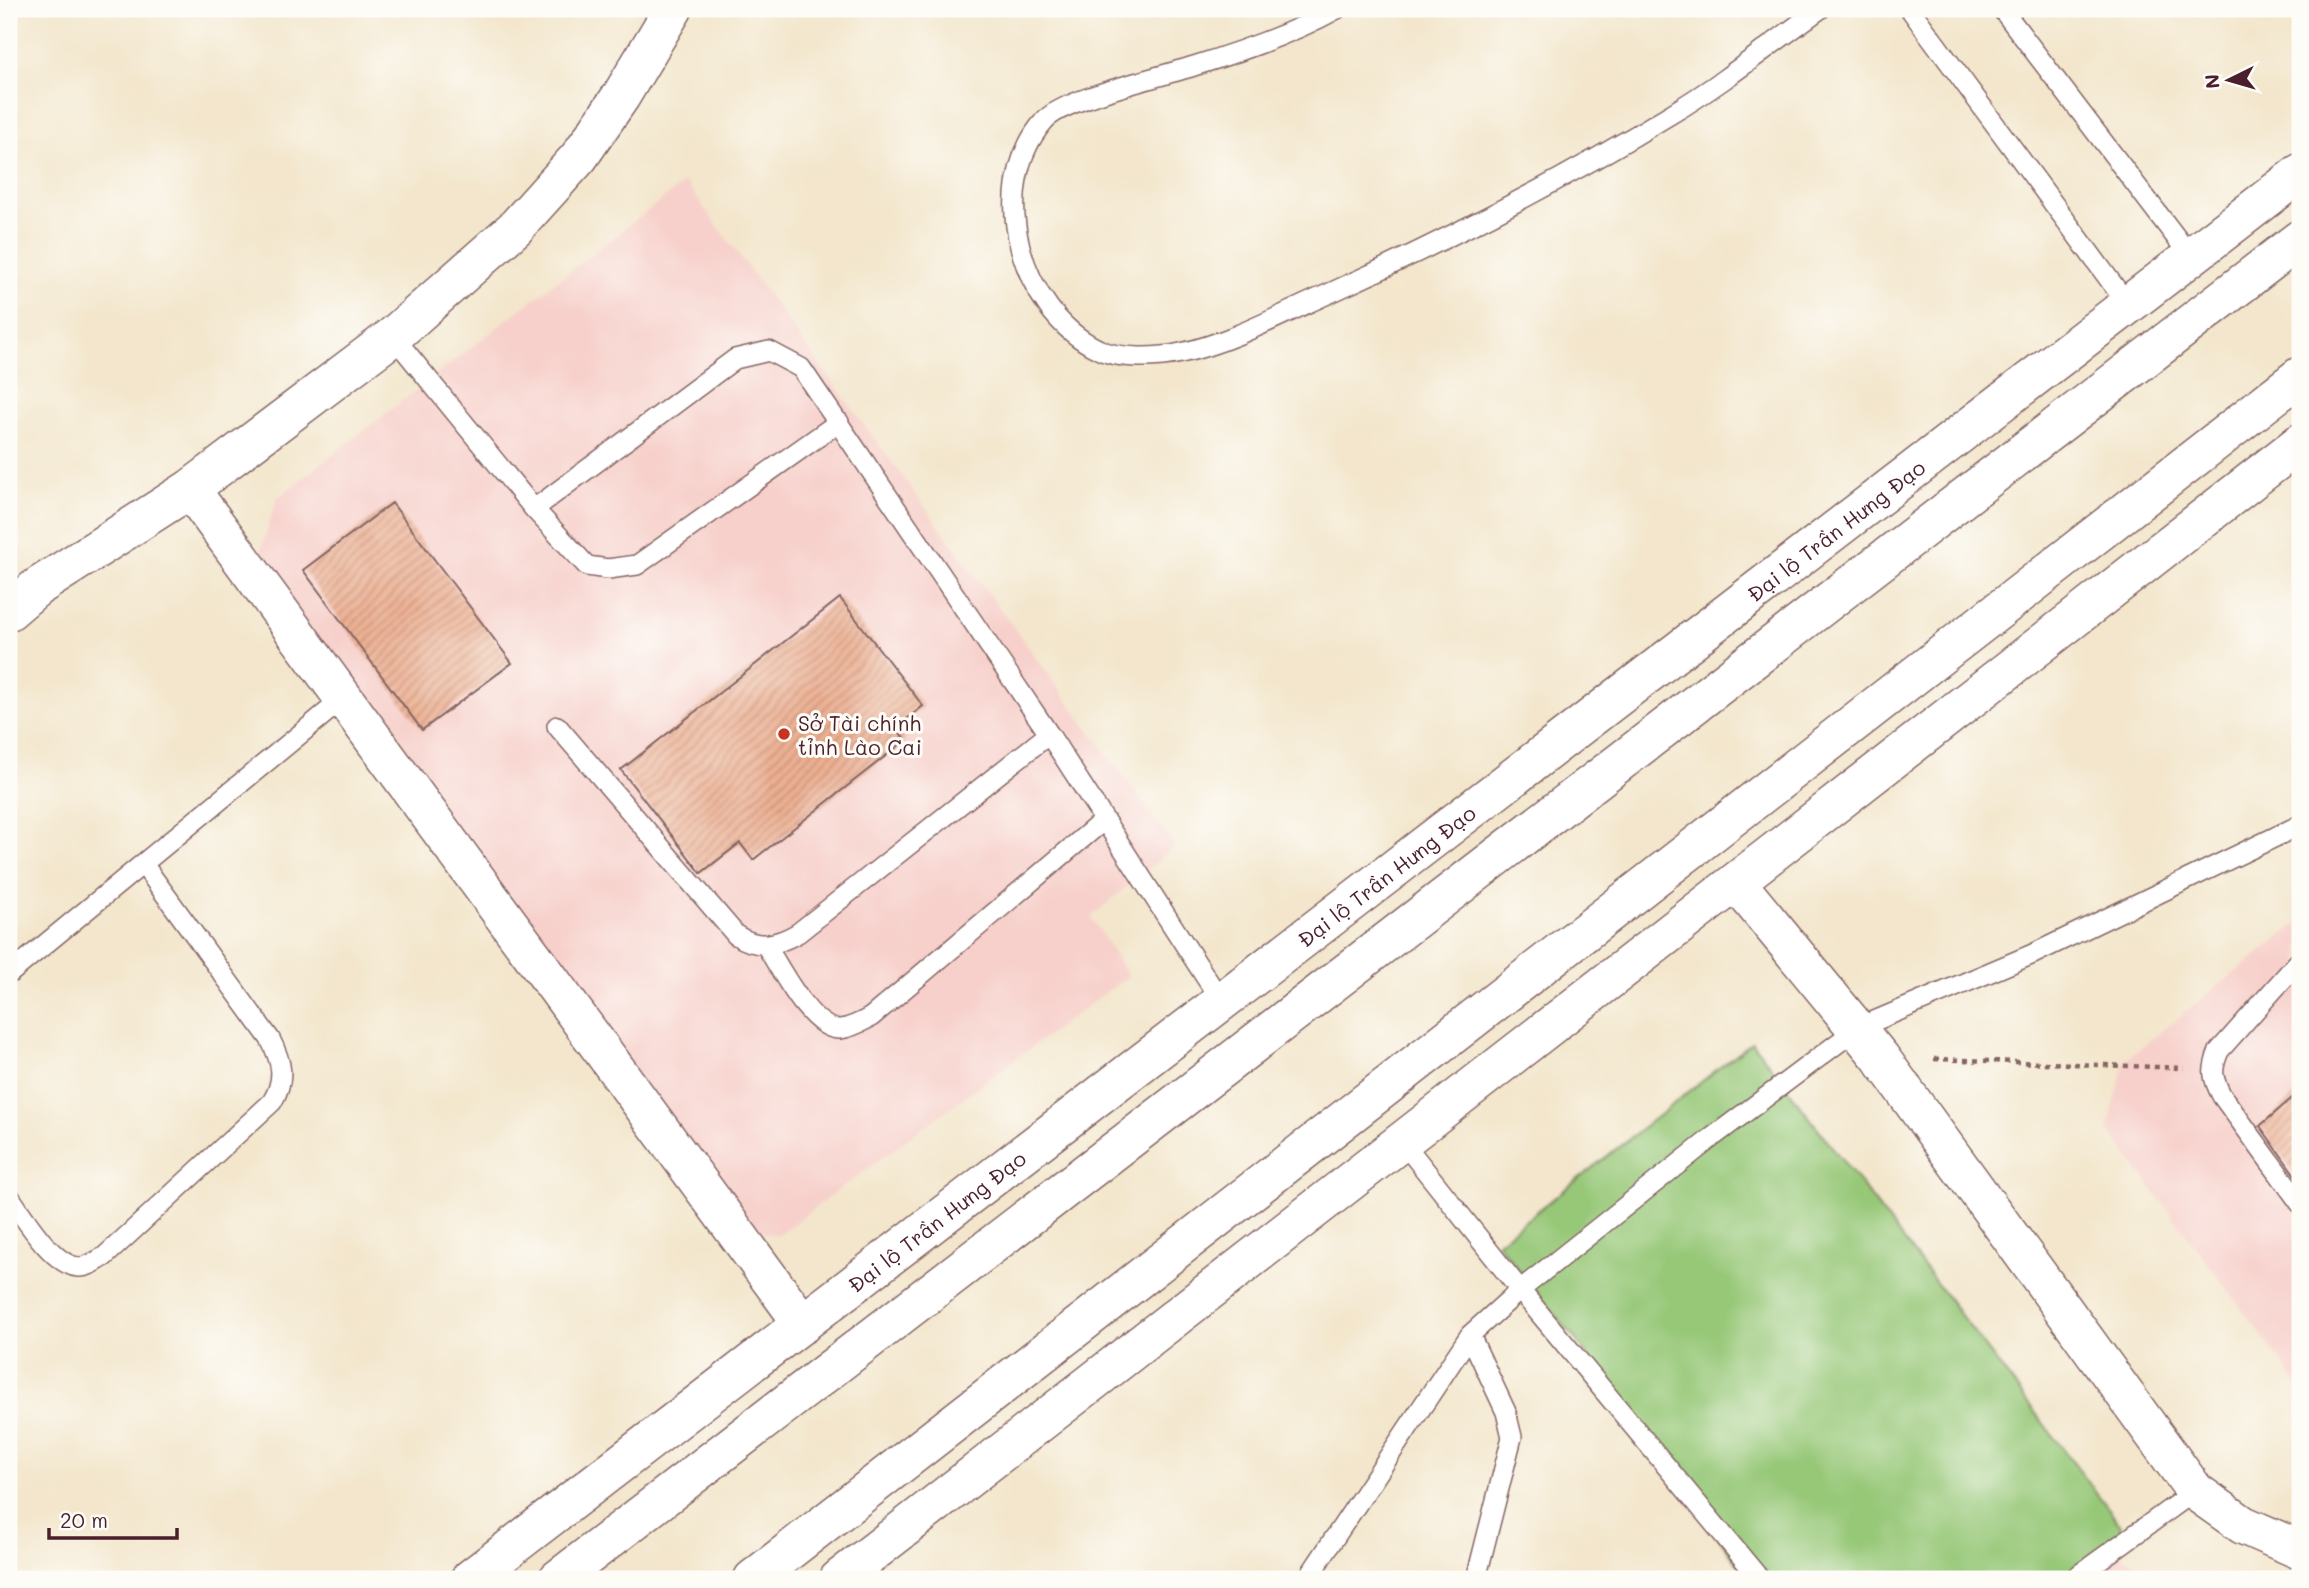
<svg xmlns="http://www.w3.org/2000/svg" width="2309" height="1588" font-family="Mali,sans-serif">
<defs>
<pattern id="building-hatch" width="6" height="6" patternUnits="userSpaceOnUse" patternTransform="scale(1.75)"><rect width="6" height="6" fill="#edb093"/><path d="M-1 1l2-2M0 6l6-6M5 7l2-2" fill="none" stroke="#c28f78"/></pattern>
</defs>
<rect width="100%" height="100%" fill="#fdfcf7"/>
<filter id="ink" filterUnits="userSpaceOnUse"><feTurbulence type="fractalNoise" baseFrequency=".0143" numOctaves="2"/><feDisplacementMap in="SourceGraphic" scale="14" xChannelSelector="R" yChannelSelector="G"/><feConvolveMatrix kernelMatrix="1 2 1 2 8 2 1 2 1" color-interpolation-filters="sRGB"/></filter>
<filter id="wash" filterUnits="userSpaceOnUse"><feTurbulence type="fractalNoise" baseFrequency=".00686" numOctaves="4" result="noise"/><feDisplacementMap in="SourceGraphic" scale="28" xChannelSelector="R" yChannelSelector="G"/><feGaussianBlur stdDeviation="1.57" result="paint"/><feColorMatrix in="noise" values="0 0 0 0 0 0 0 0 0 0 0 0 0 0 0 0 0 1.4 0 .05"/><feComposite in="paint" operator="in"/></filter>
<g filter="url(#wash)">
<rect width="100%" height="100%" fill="#f3e6cc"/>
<path fill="#f7d0cb" d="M685 182 1175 846 1091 917 1128 976 778 1235 754 1231 255 569 277 498Z
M2300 921V1387L2108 1129 2125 1060Z
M2118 1553 2158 1579H2087Z"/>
<path fill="#97c878" stroke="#707452" stroke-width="2" d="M1752 1042 2121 1525 2118 1553 2094 1579H1749L1576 1340 1497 1243Z"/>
<g id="blocks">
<path fill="url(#building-hatch)" d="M392 503 512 663 422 730 303 570Z
M840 598 923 706 896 728 906 740 753 860 740 843 701 873 621 770Z
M2300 1091V1182L2260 1126Z"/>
</g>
</g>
<g filter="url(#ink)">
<use href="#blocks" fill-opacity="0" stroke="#856563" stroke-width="2"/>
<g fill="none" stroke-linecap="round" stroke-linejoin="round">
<g stroke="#856563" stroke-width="22">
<path id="service" d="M1337 9C1292 34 1243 51 1194 66 1163 76 1062 99 1044 121 985 189 1021 312 1098 349 1119 360 1159 358 1181 353 1232 342 1282 314 1330 293 1447 240 1562 181 1671 114 1723 83 1771 44 1820 9
M1910 9 2128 305
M2002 9 2191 257
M393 336 534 509 587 566 608 569 637 565 839 422
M534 509 735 359 769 351 801 368 1049 734 1221 1001
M557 726 736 935C758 949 775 946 798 933L1049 734
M765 944C780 967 811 1031 840 1029 851 1028 862 1022 871 1017L1104 820
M2300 960 2219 1051C2211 1070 2212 1078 2222 1096L2300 1203
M9 974 344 698
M1402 1141 1520 1290 1760 1579
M9 1196C23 1215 52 1265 78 1267 87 1268 96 1261 104 1257L272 1102C286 1079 282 1062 270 1039L143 864
M1470 1335 1506 1412 1512 1437 1476 1579
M1307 1579 1470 1335 1520 1290 1710 1139 1858 1028 2033 954 2300 825
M2073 1579 2195 1491"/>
</g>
<g stroke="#856563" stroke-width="41">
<path id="minor" d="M190 489 803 1324
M9 611 36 588 190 489 393 336 515 228 579 157 621 96 673 9
M1736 882 1880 1057 2195 1491 2243 1525 2300 1550"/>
</g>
<g stroke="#856563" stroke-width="41">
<g id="primary">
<path id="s1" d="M470 1579 2300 173"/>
<path d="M558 1579 2300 239"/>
<path d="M753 1579 2300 376"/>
<path d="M839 1579 2300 443"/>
</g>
</g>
<path stroke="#856563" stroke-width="4.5" stroke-dasharray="5 5" stroke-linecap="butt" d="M1934 1059 2184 1068"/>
<use href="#service" stroke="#fff" stroke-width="19"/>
<use href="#minor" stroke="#fff" stroke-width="38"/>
<use href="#primary" stroke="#fff" stroke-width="38"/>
</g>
</g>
<circle fill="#c8321e" stroke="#fdfcf7" stroke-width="2.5" cx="784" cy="734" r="7"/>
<g text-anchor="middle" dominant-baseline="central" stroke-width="6" stroke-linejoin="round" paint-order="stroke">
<g font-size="21" fill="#4a1f2b" stroke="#fdfcf7">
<text stroke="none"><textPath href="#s1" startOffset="1722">Đại lộ Trần Hưng Đạo</textPath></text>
<text stroke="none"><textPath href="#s1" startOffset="1155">Đại lộ Trần Hưng Đạo</textPath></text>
<text stroke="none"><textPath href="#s1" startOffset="588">Đại lộ Trần Hưng Đạo</textPath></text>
</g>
<g font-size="21" fill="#4a1f2b" stroke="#fdfcf7" text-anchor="start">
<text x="798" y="722">Sở Tài chính<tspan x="798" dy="24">tỉnh Lào Cai</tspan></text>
</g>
</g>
<rect width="2309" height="1588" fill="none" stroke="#fdfcf7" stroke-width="35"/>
<g transform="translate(2229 80) rotate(265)" stroke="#fdfcf7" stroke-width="5" paint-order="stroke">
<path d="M0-5L12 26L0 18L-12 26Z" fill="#4a1f2b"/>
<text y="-10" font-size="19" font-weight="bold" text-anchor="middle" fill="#4a1f2b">N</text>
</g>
<path d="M49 1528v10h128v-10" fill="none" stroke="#4a1f2b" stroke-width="3.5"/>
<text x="60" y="1528" font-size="21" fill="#4a1f2b" stroke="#fdfcf7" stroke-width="5" paint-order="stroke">20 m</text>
</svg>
